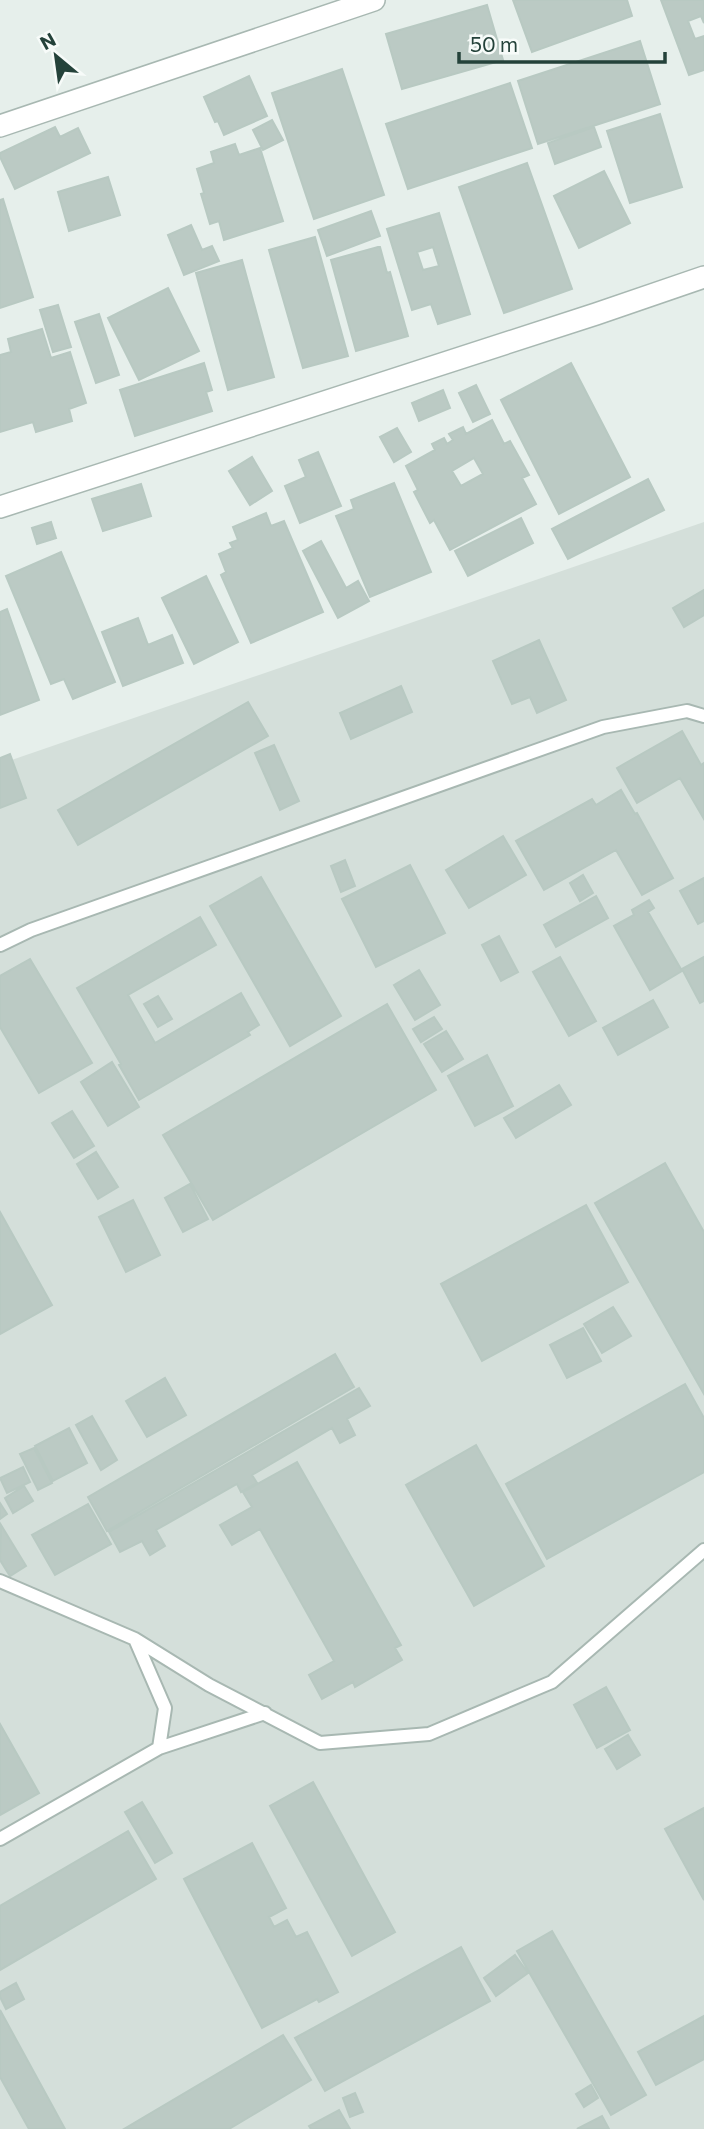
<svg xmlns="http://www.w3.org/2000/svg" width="704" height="2129" font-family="Commissioner,sans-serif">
<rect width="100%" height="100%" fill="#e6efeb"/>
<path fill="#d4dfda" d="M704 522V2129H0V764Z"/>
<path fill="#bbcac4" stroke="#b8c9c2" stroke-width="2" fill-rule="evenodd" d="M513 0H627L632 16 532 52Z
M661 0H704V23L701 16 688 21 695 39 704 36V70L689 75Z
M487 5 503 60 402 89 386 34Z
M640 41 660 104 538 144 518 81Z
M342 69 384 195 314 219 272 93Z
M249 76 267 116 224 135 218 121 215 122 204 97Z
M510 83 532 148 408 189 386 124Z
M660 114 682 187 630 203 607 131Z
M272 120 283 140 263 150 253 130Z
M55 127 60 137 78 128 90 153 15 189 0 157V153Z
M594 127 601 147 555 164 548 143Z
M235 144 239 155 260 148 283 221 224 240 219 221 210 224 201 194 204 193 197 169 214 163 211 152Z
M527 163 572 289 504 313 459 187Z
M604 171 630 223 579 248 554 196Z
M108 177 120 215 69 231 58 192Z
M3 199 33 297 0 308V200Z
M371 211 380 236 327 256 318 230Z
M439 213 470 314 438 324 431 304 412 310 387 229ZM433 247 439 266 423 270 417 252Z
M191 225 202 250 212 246 219 261 184 275 168 235Z
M315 237 348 356 303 368 269 250Z
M378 247H380L387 273 390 272 408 336 356 351 331 260Z
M242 260 274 377 228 390 196 273Z
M168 288 199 351 139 380 108 318Z
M58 305 71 347 53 352 40 310Z
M99 314 119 375 96 383 75 322Z
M42 329 51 358 70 352 86 403 69 409 72 421 36 432 33 422 0 432V355L11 352 8 339Z
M204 363 212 390 206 392 212 411 135 436 120 390Z
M571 363 630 477 559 514 501 400Z
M476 385 490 414 473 422 459 393Z
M443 390 450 408 419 421 412 403Z
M492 420 504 444 510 441 529 475 522 478 536 504 450 550 434 520 430 523 414 492 418 490 406 466 435 450 432 444 444 438 447 444 453 440 449 434 463 427 466 434ZM474 458 483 474 461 486 452 471Z
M397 428 411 452 394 462 380 437Z
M318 452 341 506 300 523 285 486 306 477 299 460Z
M252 457 272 491 250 505 229 471Z
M648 479 664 510 568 559 552 529Z
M394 483 431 572 370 597 336 516 354 509 351 500Z
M141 484 151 516 103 531 92 499Z
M266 513 271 526 284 521 323 612 251 643 221 575 226 572 219 554 233 548 230 543 238 540 233 527Z
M521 518 533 543 468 576 455 551Z
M51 522 56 538 37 544 32 528Z
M321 541 346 588 358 581 369 601 338 618 303 551Z
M61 552 115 682 73 699 64 679 51 684 6 576Z
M206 576 238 642 194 664 162 598Z
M704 590V615L684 627 673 608Z
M7 609 39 700 0 715V612Z
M138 618 148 645 172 635 183 663 123 686 102 632Z
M539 640 566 700 537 713 530 697 512 704 493 661Z
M401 686 412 712 351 739 340 713Z
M248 702 268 736 78 845 58 810Z
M682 731 701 765 704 763V819L680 778 637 803 617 768Z
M274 745 299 801 280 810 255 753Z
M10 754 26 798 0 808V758Z
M621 790 635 814 637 813 673 878 642 895 616 850 544 890 516 841 592 799 596 805Z
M503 836 526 875 469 908 446 870Z
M345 860 355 886 341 892 331 866Z
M410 865 445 933 376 967 342 899Z
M583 875 593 893 580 901 570 883Z
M261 877 341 1016 290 1046 210 906Z
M704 878V921L698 924 680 891Z
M596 896 608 918 556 947 544 925Z
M649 900 654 908 648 912 682 971 650 990 614 926 634 915 632 910Z
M200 917 216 945 128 995 155 1043 241 993 259 1025 248 1032 250 1035 139 1100 119 1065 121 1064 77 988Z
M499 936 518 972 501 981 482 945Z
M560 957 596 1021 569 1036 533 972Z
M704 957V1001L700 1003 682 969Z
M30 959 92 1063 39 1093 0 1027V976Z
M419 970 440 1005 415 1020 394 985Z
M158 996 172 1019 158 1027 144 1004Z
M653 1000 668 1027 618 1055 603 1028Z
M387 1004 436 1090 213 1220 163 1135Z
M434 1017 442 1029 421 1042 413 1029Z
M446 1031 463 1059 442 1072 424 1044Z
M487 1055 513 1106 475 1126 448 1076Z
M112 1062 139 1107 108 1126 81 1082Z
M559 1085 571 1105 516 1138 504 1118Z
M72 1111 94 1146 74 1158 52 1123Z
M96 1152 118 1187 98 1199 77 1164Z
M665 1163 704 1232V1394L595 1203Z
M190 1184 208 1219 183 1232 165 1198Z
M133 1200 160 1255 126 1272 99 1217Z
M586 1205 628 1282 482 1361 441 1284Z
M0 1212 52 1305 0 1334Z
M613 1307 631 1336 602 1353 584 1324Z
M583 1328 601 1361 567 1378 550 1345Z
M335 1354 354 1387 107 1531 88 1497Z
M165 1378 186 1415 147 1437 126 1401Z
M685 1384 704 1418V1472L547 1559 506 1484Z
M359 1388 370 1406 347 1419 355 1435 340 1443 332 1428 252 1475 257 1483 241 1492 237 1484 156 1530 165 1546 150 1555 142 1541 120 1552 109 1532Z
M92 1416 117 1460 101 1470 76 1425Z
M69 1428 87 1463 53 1481 35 1446Z
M476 1445 544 1566 474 1606 406 1485Z
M34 1448 52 1483 38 1490 20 1454Z
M297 1462 401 1645 395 1648 402 1660 355 1687 353 1682 322 1699 309 1675 334 1661 260 1529 232 1545 220 1525 252 1507 243 1492Z
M23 1467 30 1482 7 1493 0 1478Z
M24 1486 33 1501 13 1513 5 1498Z
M0 1503 7 1514 0 1519Z
M88 1504 111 1544 55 1575 32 1535Z
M1 1525 26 1566 10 1576 0 1560Z
M606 1687 630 1730 597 1748 574 1705Z
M0 1724 39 1793 0 1815Z
M628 1735 640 1755 617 1769 605 1749Z
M313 1782 395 1932 352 1956 270 1806Z
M142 1802 172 1853 155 1863 125 1812Z
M704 1808V1900L665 1829Z
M128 1831 156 1879 0 1970V1906Z
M252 1843 286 1908 269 1917 274 1927 287 1920 296 1937 307 1932 338 1992 319 2002 317 1999 262 2028 184 1879Z
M552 1931 646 2095 611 2115 517 1951Z
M461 1947 490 2001 325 2091 295 2038Z
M515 1955 528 1973 496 1996 484 1978Z
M16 1983 24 1999 6 2009 0 1997V1992Z
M0 2010 65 2129H29L0 2077Z
M704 2016V2059L656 2085 638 2052Z
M283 2035 311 2080 229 2129H124Z
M591 2085 598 2098 584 2107 576 2094Z
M355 2093 363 2112 350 2117 343 2098Z
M339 2110 350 2129H311L309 2126Z
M602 2116 609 2129H577Z"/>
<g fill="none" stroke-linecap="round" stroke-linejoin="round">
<g stroke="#a8b8b2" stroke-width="16">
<path id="service" d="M0 945 31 930 603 727 687 711 704 716
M0 1581 135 1639 209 1685 320 1743 429 1734 552 1682 704 1550
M135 1639 165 1708 159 1748
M0 1839 159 1748 265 1713"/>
</g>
<g stroke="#a8b8b2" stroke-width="24">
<path id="minor" d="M0 126 374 0
M0 507 596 314 704 277"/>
</g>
<use href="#service" stroke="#fff" stroke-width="12"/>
<use href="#minor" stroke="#fff" stroke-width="21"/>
</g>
<g transform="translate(56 56) rotate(331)" stroke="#f7fbf9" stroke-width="5" paint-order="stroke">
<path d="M0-5L12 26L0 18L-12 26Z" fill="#24423a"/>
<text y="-10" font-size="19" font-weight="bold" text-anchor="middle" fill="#24423a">N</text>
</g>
<path d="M459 52v10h206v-10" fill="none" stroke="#24423a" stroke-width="3.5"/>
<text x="470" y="52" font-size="21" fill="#24423a" stroke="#f7fbf9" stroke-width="5" paint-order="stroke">50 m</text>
</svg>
